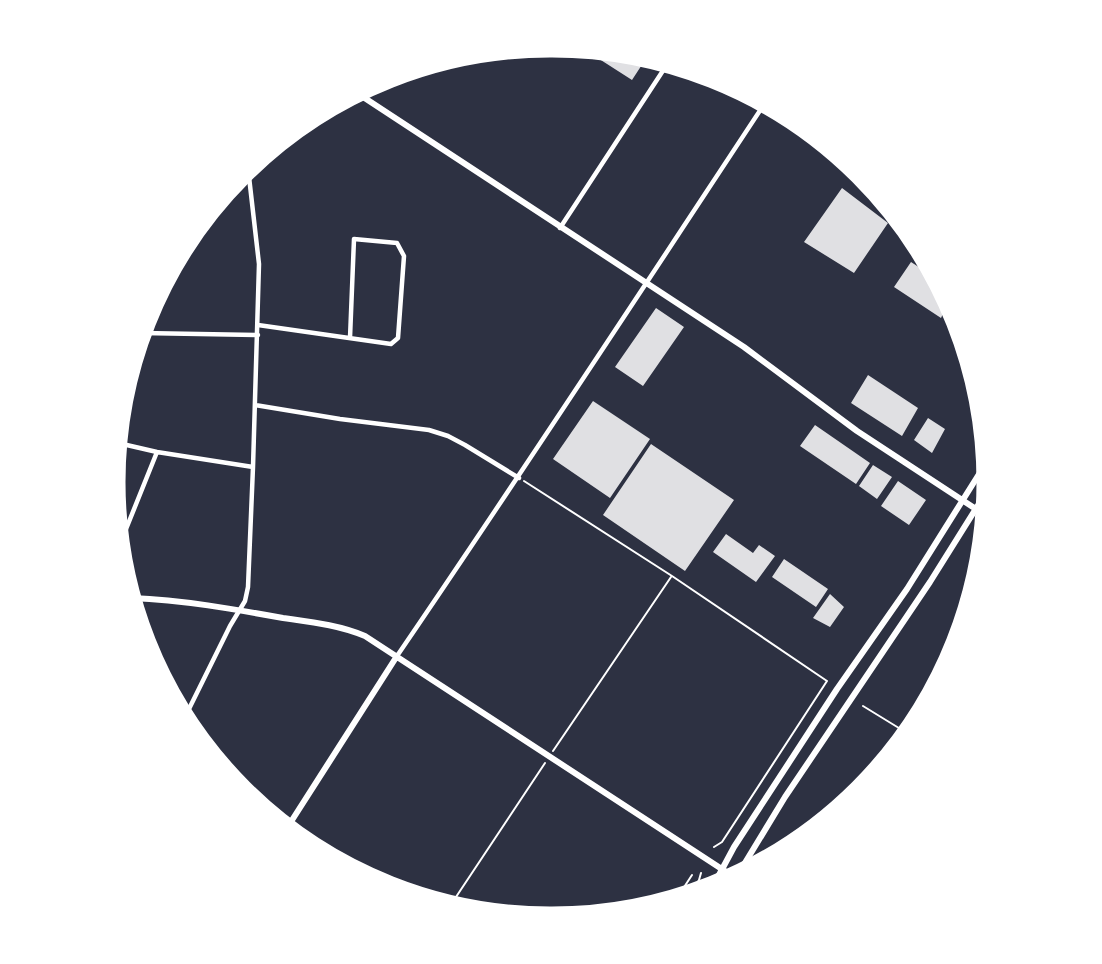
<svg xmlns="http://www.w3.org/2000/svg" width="1102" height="964" font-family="'Zilla Slab',serif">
<rect width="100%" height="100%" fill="#2d3142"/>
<path fill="#e0e0e3" d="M597 50 637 53 647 57 632 80 593 55Z
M842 188 888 223 854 273 804 242Z
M911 262 934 277 948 303 941 318 894 287Z
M656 308 684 327 643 386 615 367Z
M868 375 918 408 902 436 851 403Z
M593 401 650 439 610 498 553 459Z
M928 418 945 429 932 453 914 440Z
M815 425 870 463 856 484 800 446Z
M651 444 734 500 685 571 603 515Z
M873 465 892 477 877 499 859 486Z
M898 481 926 500 909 525 881 506Z
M726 534 753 553 759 545 775 556 756 582 713 552Z
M784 559 828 589 816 607 772 577Z
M830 594 844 607 830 627 813 618Z"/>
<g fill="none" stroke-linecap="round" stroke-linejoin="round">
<path stroke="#fff" stroke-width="2" d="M524 481 672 576 827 681 722 842 714 847
M863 706 907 733
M553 751 671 577
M691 894 699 880 701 873
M677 898 692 875
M450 906 545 763"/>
<path stroke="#fff" stroke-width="4.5" d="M560 228 668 63
M898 229 902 224
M258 325 391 344 398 338 404 256 397 243 354 239 350 338
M142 333 258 335
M255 405 340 419 429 430 448 436 465 445 519 478
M118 443 157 452 253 467
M120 544 157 452
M397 656C522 473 643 288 765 103
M184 719 230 626 245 601 248 587 253 467 259 264 248 168"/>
<path stroke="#fff" stroke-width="6" d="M357 93 744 347 857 431 985 515
M132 598C183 600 233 609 283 618 311 622 339 625 365 636L734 877
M287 828 397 656
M737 876 785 797 930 582 987 491
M712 888 734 847 837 689 907 589 986 463"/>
</g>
<path d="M0 0H1102V964H0ZM550 56H552A426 426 0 0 1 978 482V482A426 426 0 0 1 552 908H550A426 426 0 0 1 124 482V482A426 426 0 0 1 550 56Z" fill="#fff" fill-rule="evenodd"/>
<path fill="none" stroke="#fff" stroke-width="3" d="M550 56H552A426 426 0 0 1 978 482V482A426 426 0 0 1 552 908H550A426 426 0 0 1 124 482V482A426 426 0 0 1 550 56Z"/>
</svg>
